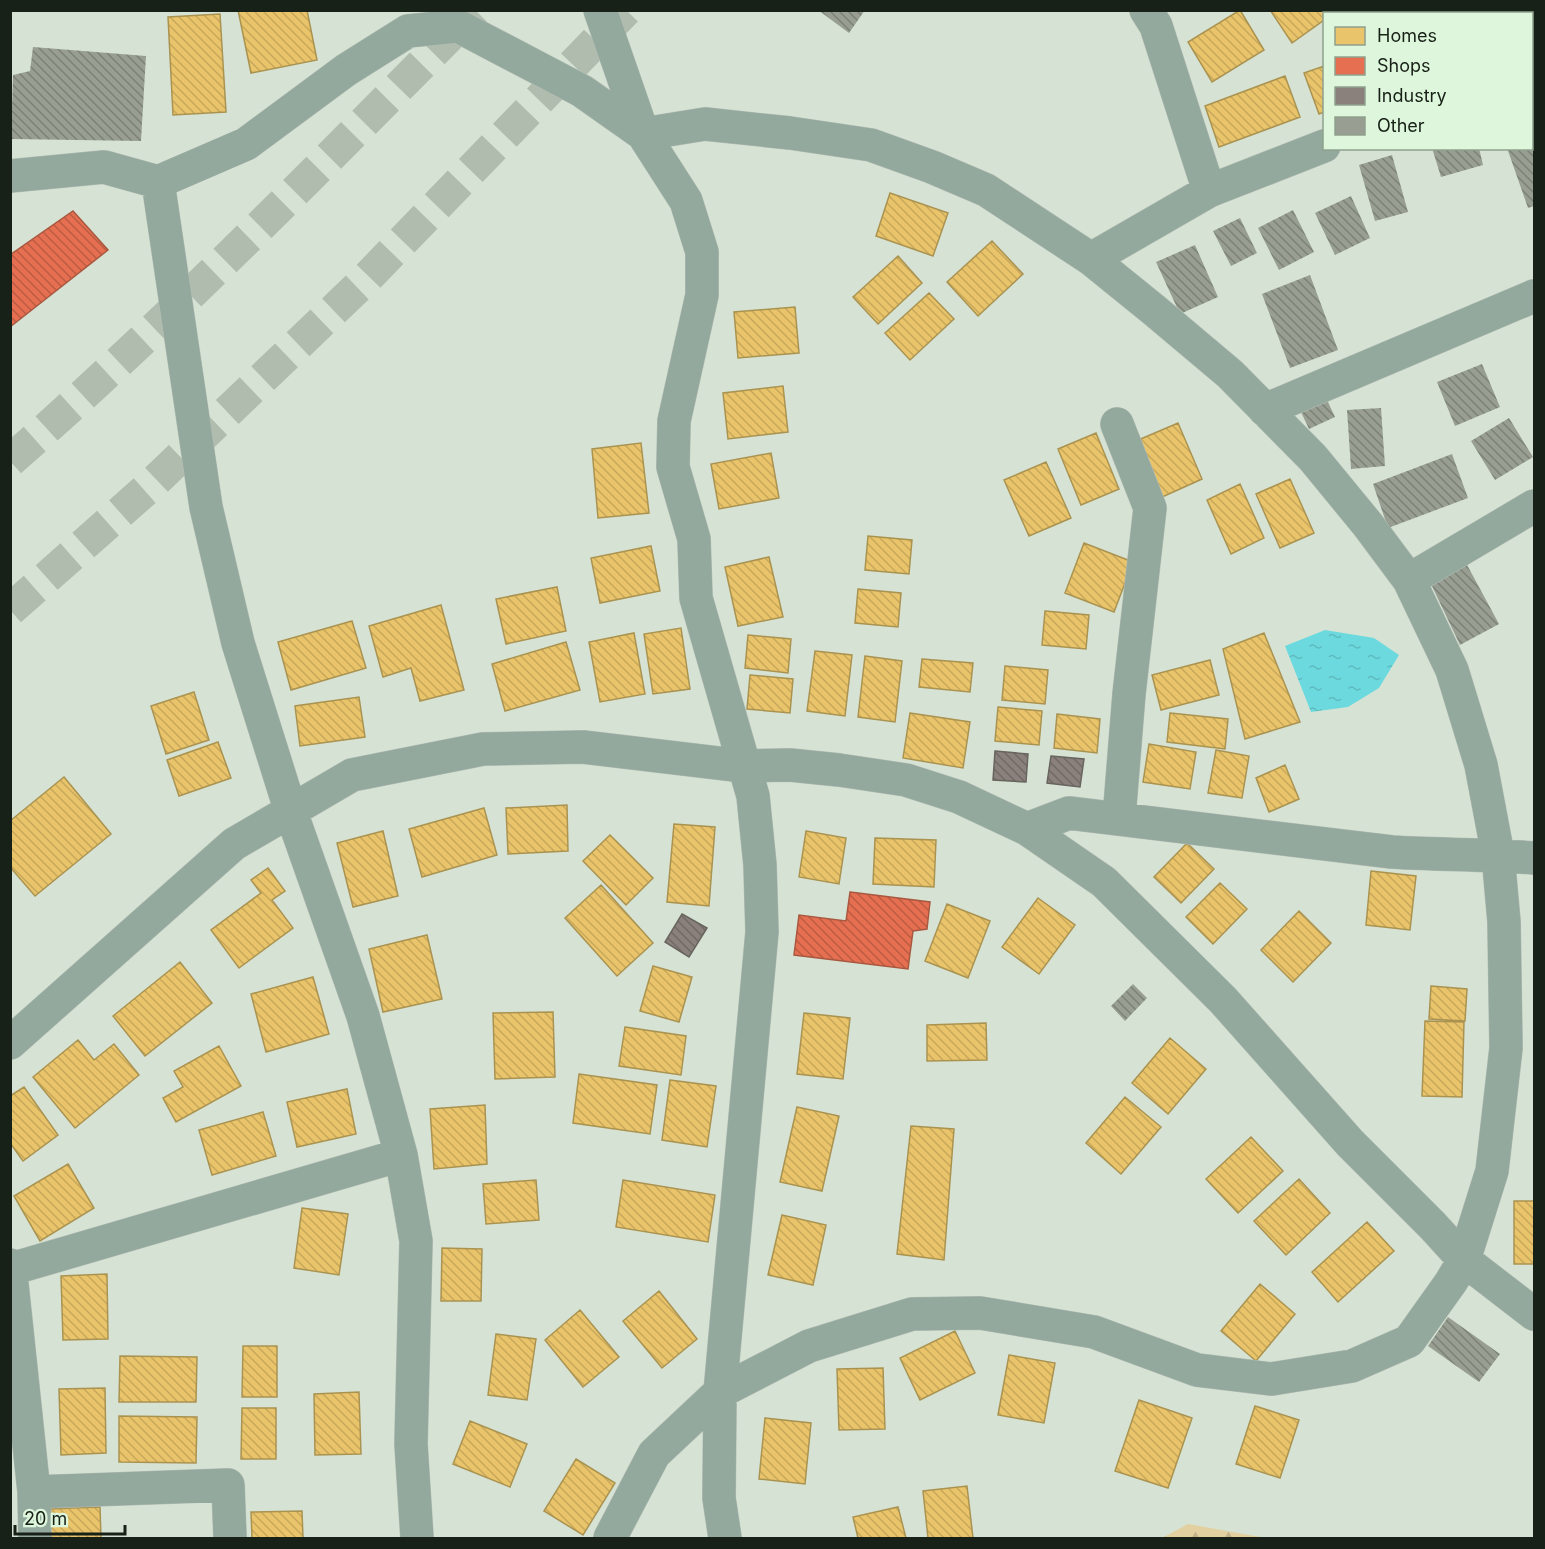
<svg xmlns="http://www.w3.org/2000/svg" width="1545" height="1549" font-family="Inter,sans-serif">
<defs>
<pattern id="forest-firs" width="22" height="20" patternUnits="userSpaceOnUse" patternTransform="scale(1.5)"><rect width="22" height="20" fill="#e3d0a0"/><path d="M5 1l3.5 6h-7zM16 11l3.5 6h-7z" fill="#c2b289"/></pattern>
<pattern id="water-ripples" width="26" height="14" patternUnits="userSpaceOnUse" patternTransform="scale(1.5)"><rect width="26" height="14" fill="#6cd9de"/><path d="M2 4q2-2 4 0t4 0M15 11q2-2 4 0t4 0" fill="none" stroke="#5dbabe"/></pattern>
<pattern id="homes-back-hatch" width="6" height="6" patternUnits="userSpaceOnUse" patternTransform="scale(1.5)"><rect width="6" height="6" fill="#e9c46a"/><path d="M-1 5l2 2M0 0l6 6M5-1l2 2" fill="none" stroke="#c7a85b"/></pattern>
<pattern id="shops-back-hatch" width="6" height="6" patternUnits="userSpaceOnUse" patternTransform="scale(1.5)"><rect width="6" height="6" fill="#e76f51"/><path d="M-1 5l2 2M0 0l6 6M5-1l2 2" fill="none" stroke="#ba5b42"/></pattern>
<pattern id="industry-back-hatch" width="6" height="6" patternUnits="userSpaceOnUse" patternTransform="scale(1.5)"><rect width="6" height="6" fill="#8a817c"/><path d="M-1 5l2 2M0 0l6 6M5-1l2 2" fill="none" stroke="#706965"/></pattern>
<pattern id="building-back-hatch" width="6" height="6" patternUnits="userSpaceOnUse" patternTransform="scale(1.5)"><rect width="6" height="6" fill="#989f92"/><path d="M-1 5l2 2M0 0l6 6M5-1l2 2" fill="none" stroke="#7b8176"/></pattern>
</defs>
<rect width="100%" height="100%" fill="#d6e3d4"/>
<path fill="url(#forest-firs)" d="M1188 1524 1266 1538H1162Z"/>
<path fill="url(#water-ripples)" d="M1325 630 1374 638 1399 655 1379 688 1348 707 1311 712 1285 646Z"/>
<path fill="url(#homes-back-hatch)" stroke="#aa9351" stroke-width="1.5" d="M238 10H307L317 60 251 73Z
M1240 10 1264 50 1212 82 1188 42Z
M1270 10H1325L1327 14H1324V20L1292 43Z
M220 14 226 112 173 115 168 17Z
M1324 66V112L1319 114 1304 73Z
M1285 76 1300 117 1219 147 1205 106Z
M890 193 948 213 933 256 876 236Z
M992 241 1023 274 978 316 947 282Z
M898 256 922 283 878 324 853 297Z
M929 293 954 319 910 360 885 333Z
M795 307 799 353 738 358 734 312Z
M783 386 788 432 728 439 723 393Z
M1178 423 1202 479 1160 498 1136 441Z
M1096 433 1119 489 1081 505 1058 449Z
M641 443 649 513 598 518 592 449Z
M771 453 779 498 719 509 711 464Z
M1046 462 1071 518 1029 536 1004 480Z
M1290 479 1314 533 1280 548 1256 494Z
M1240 484 1264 538 1231 554 1207 500Z
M868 536 912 540 909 574 865 570Z
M1084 543 1133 562 1114 612 1065 593Z
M651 546 660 591 600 603 591 558Z
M769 557 783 617 738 626 725 567Z
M557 587 566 631 506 644 496 599Z
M858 589 901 593 898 627 855 623Z
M441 605 464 690 420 701 411 668 383 677 369 626Z
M1045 611 1089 615 1086 649 1042 645Z
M352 621 366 668 291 690 278 642Z
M681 628 690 689 653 694 644 634Z
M634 633 645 694 600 702 589 642Z
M1264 633 1300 722 1245 739 1223 649Z
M748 635 791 639 788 673 745 668Z
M566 642 580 690 505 711 492 664Z
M815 651 852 655 845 716 807 711Z
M865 656 902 661 895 722 858 717Z
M922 659 973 663 970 692 919 687Z
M1210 660 1219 695 1161 710 1152 675Z
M1005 666 1048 670 1045 704 1002 700Z
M750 675 793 679 790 713 747 709Z
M194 692 209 740 166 754 151 706Z
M359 697 365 737 300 746 295 706Z
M998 707 1042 711 1039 745 995 741Z
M910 713 970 722 963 768 903 758Z
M1170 713 1228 719 1225 749 1167 742Z
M1057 714 1100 719 1097 753 1054 748Z
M218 742 231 778 179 796 167 760Z
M1149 744 1196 752 1190 789 1143 782Z
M1216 750 1249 756 1242 798 1208 793Z
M1285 765 1299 799 1269 812 1256 778Z
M64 777 111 834 35 896 10 867V821Z
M567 805 568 851 508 854 506 808Z
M484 808 497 855 422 877 409 829Z
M674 824 715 827 709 906 667 902Z
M383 831 398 896 353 907 337 843Z
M806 831 846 838 839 884 799 877Z
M610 835 653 878 626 905 583 861Z
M875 838 936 840 934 887 873 884Z
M1187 843 1214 869 1181 903 1154 877Z
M268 868 285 891 272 900 293 928 239 968 211 930 261 893 251 880Z
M1371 871 1416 876 1410 930 1366 925Z
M1220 883 1247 909 1213 944 1186 917Z
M601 885 653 943 617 976 565 918Z
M1038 898 1075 925 1039 974 1002 947Z
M947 904 990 921 968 978 925 961Z
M1299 911 1331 943 1293 982 1261 950Z
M427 935 442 999 383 1012 369 949Z
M180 962 212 1003 145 1056 113 1016Z
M653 966 692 977 679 1022 640 1011Z
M313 977 329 1034 266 1052 251 994Z
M1431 986 1467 989 1465 1021 1429 1019Z
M553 1012 555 1077 495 1079 493 1013Z
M804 1013 850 1018 843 1079 797 1074Z
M1425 1021 1464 1022 1462 1097 1422 1096Z
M986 1023 987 1060 927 1061V1025Z
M625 1027 686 1036 681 1075 619 1066Z
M1170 1038 1206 1069 1168 1114 1132 1083Z
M78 1040 94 1060 114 1044 139 1075 75 1128 33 1077Z
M219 1046 241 1086 176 1122 163 1098 183 1087 174 1071Z
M579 1074 657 1085 650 1134 573 1123Z
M670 1080 716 1086 707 1147 662 1140Z
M24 1087 58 1135 23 1161 10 1143V1096Z
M347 1089 356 1134 297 1147 287 1102Z
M1125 1097 1161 1127 1121 1174 1086 1143Z
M485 1105 487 1164 434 1169 430 1109Z
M797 1107 839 1116 822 1191 780 1182Z
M263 1112 276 1156 212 1175 199 1130Z
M911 1126 954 1129 944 1260 897 1254Z
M1251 1137 1283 1171 1238 1213 1206 1179Z
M68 1164 94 1208 40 1241 14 1196Z
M1299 1179 1330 1213 1286 1255 1254 1221Z
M536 1180 539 1220 486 1224 483 1184Z
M623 1180 715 1195 708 1242 616 1227Z
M1514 1201H1534V1264H1514Z
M302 1208 348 1214 339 1275 294 1268Z
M782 1215 826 1225 813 1285 768 1275Z
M1367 1222 1394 1251 1338 1302 1312 1272Z
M442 1248 482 1249 481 1301H441Z
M107 1274 108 1339 63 1340 61 1276Z
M1260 1284 1295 1314 1256 1361 1221 1331Z
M659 1291 697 1339 662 1368 623 1321Z
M580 1310 619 1357 583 1387 545 1340Z
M955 1331 975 1373 920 1400 900 1358Z
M496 1334 536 1339 527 1400 488 1395Z
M243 1346H277V1397H242Z
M1009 1355 1055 1363 1044 1423 998 1415Z
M120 1356 197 1357 196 1402H119Z
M883 1368 885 1429 839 1430 837 1369Z
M105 1388 106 1453 61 1455 59 1389Z
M359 1392 361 1454 315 1455 314 1394Z
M1139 1400 1192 1418 1168 1488 1115 1471Z
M1255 1406 1299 1420 1280 1478 1236 1464Z
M242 1408H276V1459H241Z
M119 1416 197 1417 196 1463 119 1462Z
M765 1418 811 1423 805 1484 759 1479Z
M470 1421 527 1444 510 1487 453 1464Z
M576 1459 615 1483 583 1535 544 1511Z
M967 1486 973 1538H928L923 1491Z
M100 1507 101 1538H50L49 1509Z
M898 1507 906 1538H858L853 1517Z
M302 1511 303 1538H252L251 1512Z"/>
<path fill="url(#shops-back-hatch)" stroke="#a95840" stroke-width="1.5" d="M73 211 108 250 10 327V255Z
M850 892 930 902 927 929 913 931 908 969 794 955 799 915 846 921Z"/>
<path fill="url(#industry-back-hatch)" stroke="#68645e" stroke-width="1.5" d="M995 751 1028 754 1026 782 993 780Z
M1051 756 1084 759 1080 787 1047 783Z
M682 914 707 928 689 957 665 942Z"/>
<path fill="url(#building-back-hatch)" d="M818 10H865L849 33Z
M33 47 146 56 141 141 11 139 13 75 30 71Z
M1534 135V206L1528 208 1507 148H1532V136Z
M1432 148H1479L1483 165 1441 177Z
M1392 155 1408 212 1375 221 1359 165Z
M1351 196 1370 238 1335 255 1315 213Z
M1293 210 1314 252 1279 270 1258 228Z
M1240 218 1257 253 1231 266 1213 231Z
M1195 245 1218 297 1180 314 1156 262Z
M1310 275 1338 350 1290 368 1262 294Z
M1482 364 1500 407 1455 426 1437 382Z
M1327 400 1335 417 1309 429 1301 412Z
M1381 408 1385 466 1351 469 1347 410Z
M1509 418 1533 457 1495 480 1471 441Z
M1452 454 1468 498 1388 528 1373 484Z
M1466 563 1499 624 1460 645 1431 584Z
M1133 984 1147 998 1125 1021 1111 1006Z
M1448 1317 1500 1354 1479 1382 1428 1346Z"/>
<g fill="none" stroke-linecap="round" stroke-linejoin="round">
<path stroke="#b0bcae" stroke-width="33" stroke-dasharray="33 16" stroke-linecap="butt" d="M10 461C172 318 323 164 475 10
M10 610 151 485 361 284 626 10"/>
<g stroke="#b5beb4" stroke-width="34">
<path id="minor" d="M600 10 643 134 686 201 702 252V295L674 421 673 467 694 539 696 598 753 796 760 865 762 932 720 1392 719 1498 725 1538
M1146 10 1156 26 1209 191
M1532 64 1534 63
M10 176 104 167 158 182 246 144 346 70 408 31 458 26 582 91 643 134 705 124 790 133 871 145 932 167 986 190 1091 259 1154 310 1230 374 1313 458 1368 525 1409 580 1452 670 1481 765 1498 855 1504 922 1506 1048 1492 1171 1464 1260 1451 1282 1409 1341 1352 1366 1272 1379 1197 1370 1094 1332 980 1313 912 1314 809 1346 720 1392 654 1454 610 1538
M158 182 206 507 238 643 291 812 363 1016 401 1155 416 1241 411 1444 417 1538
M1091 259 1209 191 1324 146
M1265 410 1534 296
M1117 424 1150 508 1129 694 1119 818
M1409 580 1534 506
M1027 829 1069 813 1392 852C1439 855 1487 854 1534 858
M10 1043 234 844 352 775 483 749 583 747 743 766 790 765 839 770 906 780 959 797 1027 829 1104 882 1223 1000 1350 1143 1433 1226 1464 1260 1534 1314
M10 1265 34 1492 35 1538
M11 1269 401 1155
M34 1492 228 1485 230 1538"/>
</g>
<use href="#minor" stroke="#94a99e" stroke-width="33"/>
</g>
<rect width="1545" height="1549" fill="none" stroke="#182117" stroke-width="24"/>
<rect x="1323" y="12" width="210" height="138" fill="#def6db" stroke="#8fa18d" stroke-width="1.5"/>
<rect x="1335" y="27" width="30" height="18" fill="#e9c46a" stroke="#8fa18d" stroke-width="1.5"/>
<text x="1377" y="42" font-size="18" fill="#182117">Homes</text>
<rect x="1335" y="57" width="30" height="18" fill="#e76f51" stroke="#8fa18d" stroke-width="1.5"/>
<text x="1377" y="72" font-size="18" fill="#182117">Shops</text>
<rect x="1335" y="87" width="30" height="18" fill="#8a817c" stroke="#8fa18d" stroke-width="1.5"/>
<text x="1377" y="102" font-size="18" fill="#182117">Industry</text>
<rect x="1335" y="117" width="30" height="18" fill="#989f92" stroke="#8fa18d" stroke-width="1.5"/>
<text x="1377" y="132" font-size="18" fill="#182117">Other</text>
<path d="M15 1525v9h110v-9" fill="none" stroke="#182117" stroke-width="3"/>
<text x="24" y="1525" font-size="18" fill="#182117" stroke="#def6db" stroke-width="4.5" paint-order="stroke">20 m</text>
</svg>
